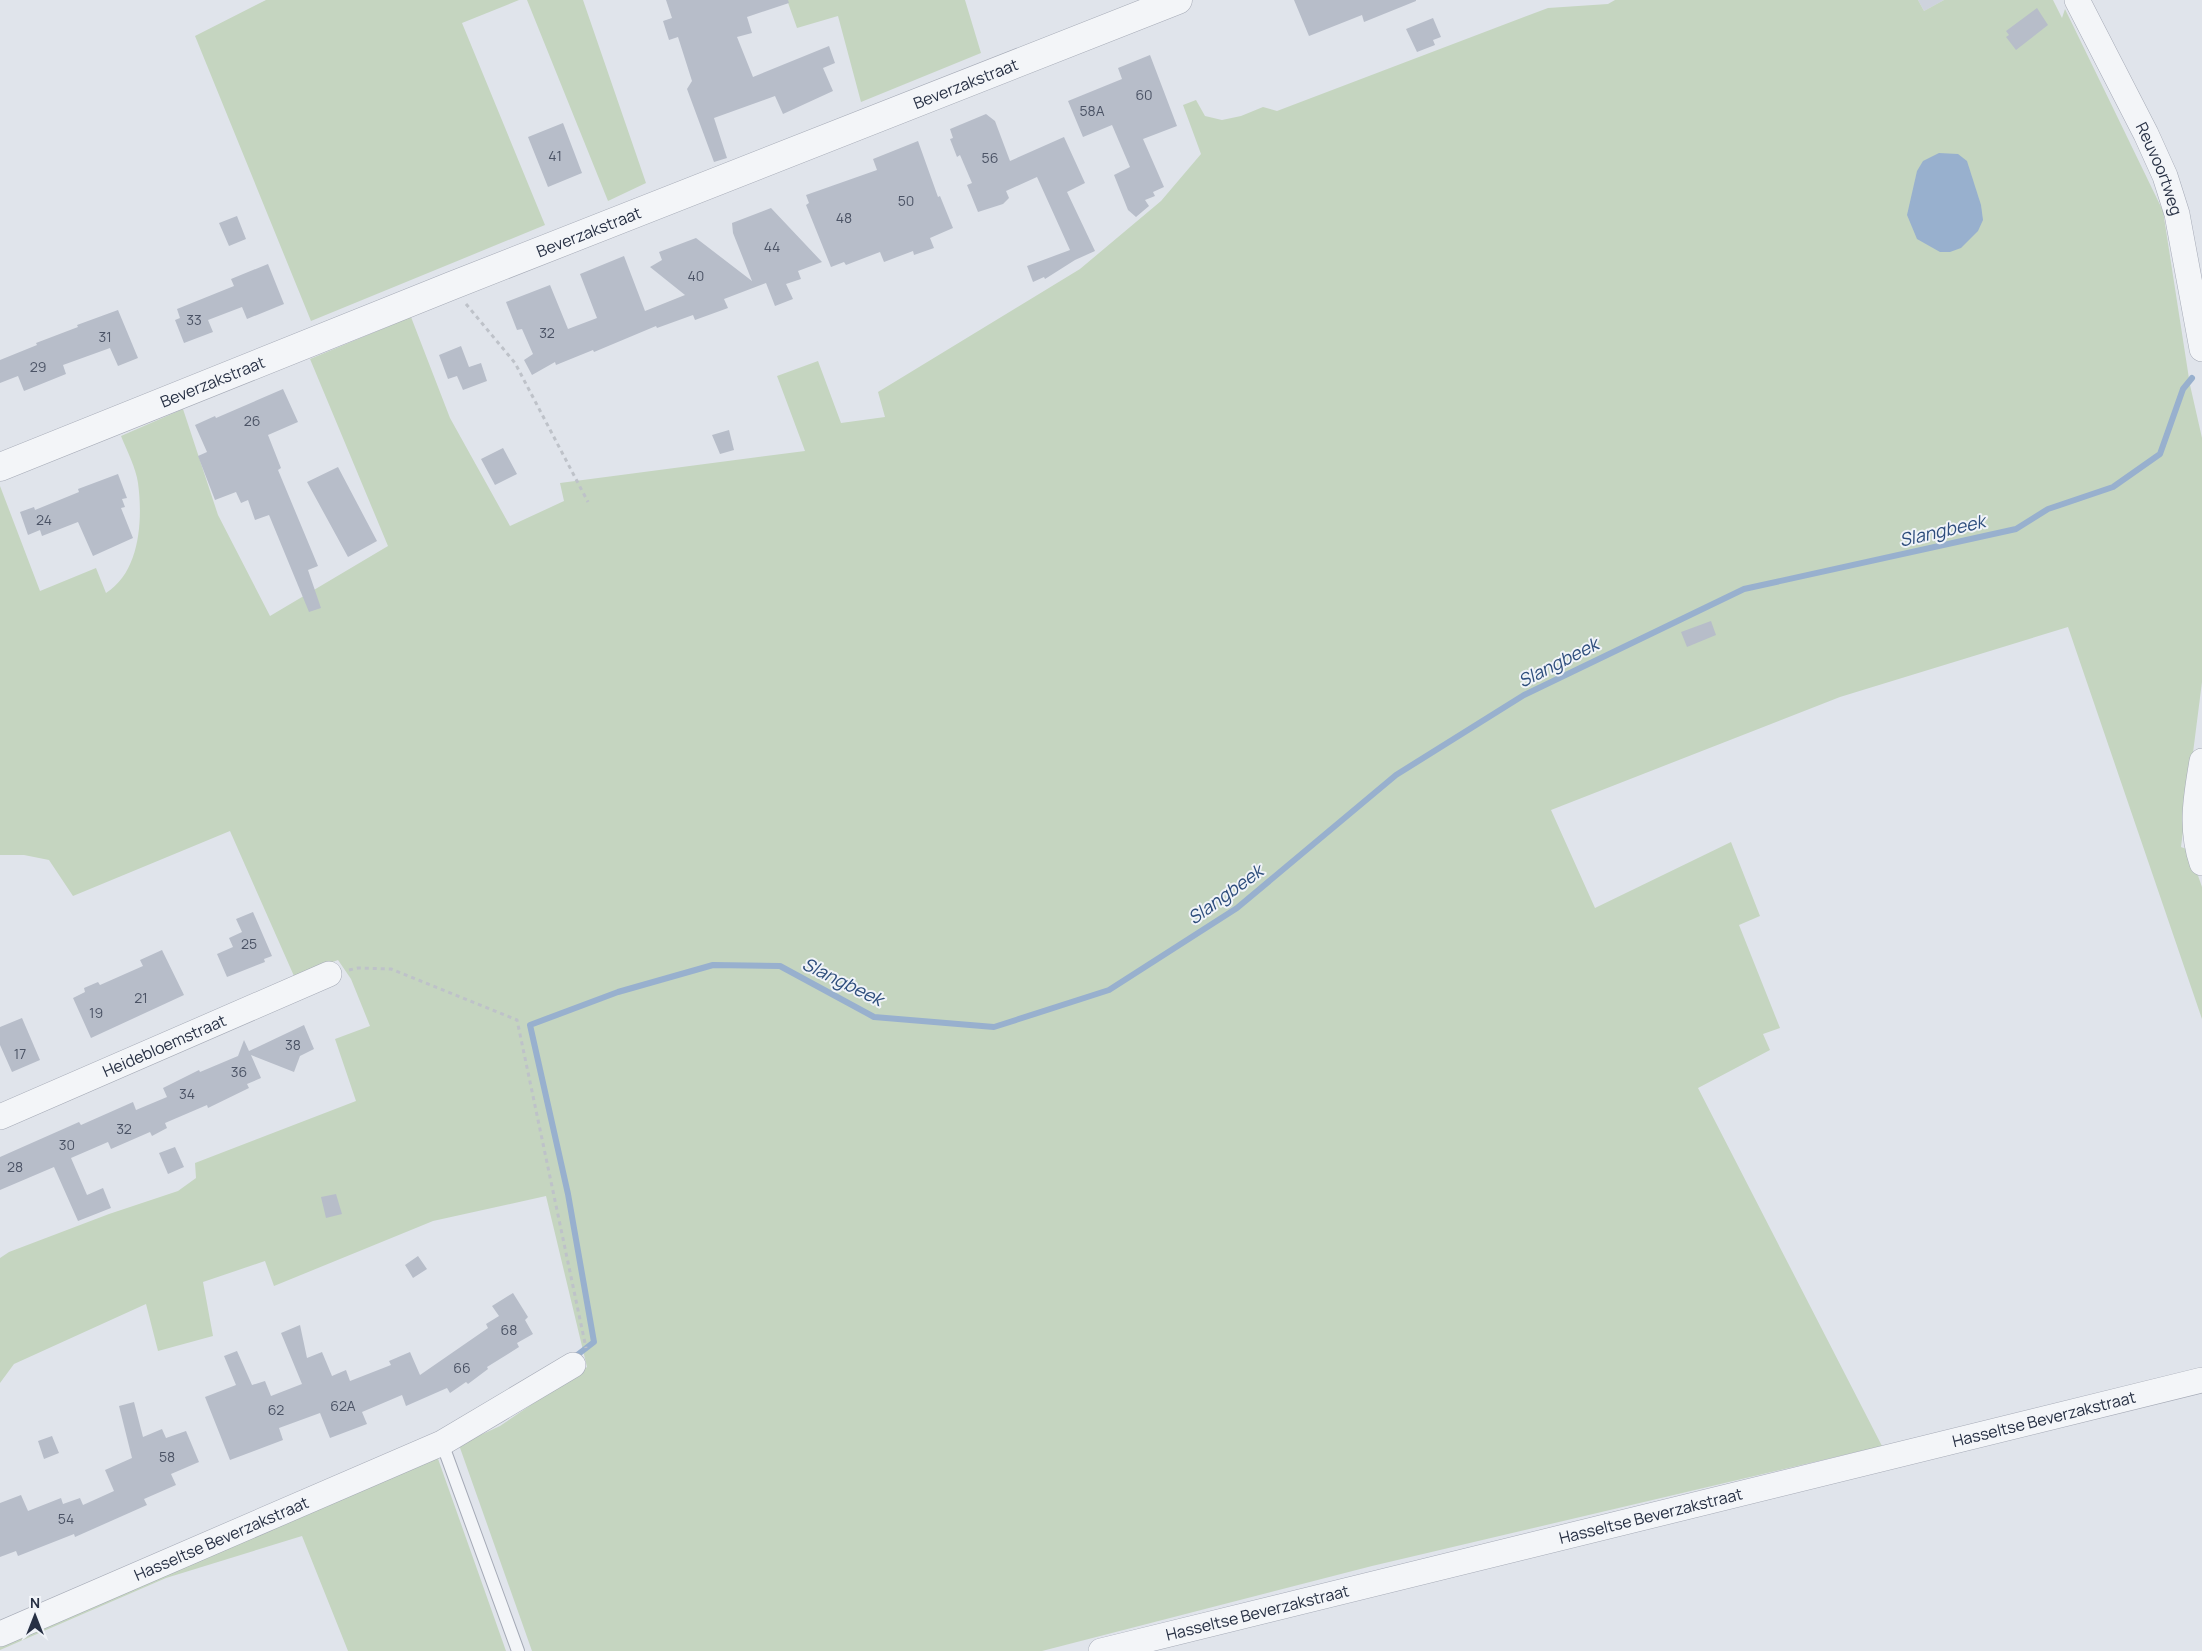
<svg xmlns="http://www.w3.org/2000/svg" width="2202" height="1651" font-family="Manrope,sans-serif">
<rect width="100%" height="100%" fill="#e0e4eb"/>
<path fill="#ced3dd" d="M1918 0H1944L1924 11Z"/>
<path fill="#c5d5c0" d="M266 0H519L462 23 545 225 311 321 195 36Z
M527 0H583L646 183 608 201Z
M787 0H965L981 53 861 102 838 16 797 28Z
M1615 0H1918L1924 11 1944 0H2053L2062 18 2065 9 2163 211 2190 385 2202 438V682L2181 847 2189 850 2202 887V1019L2068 627 1840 697 1551 810 1595 908 1731 842 1760 916 1739 925 1780 1028 1763 1034 1770 1050 1698 1088 1882 1446 1372 1566 1042 1651H532L459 1445 500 1426 587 1367 546 1196 433 1221 274 1286 265 1261 203 1282 213 1336 158 1351 146 1304 14 1364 0 1383V1258L9 1252 109 1214 178 1191 196 1178 195 1163 356 1101 335 1039 370 1026 351 979 338 960 294 976 230 831 73 896 49 860 24 855H0V486L40 591 96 568 106 593C140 572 143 520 138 483 136 468 127 451 121 436L183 409 218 515 270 616 388 546 310 359 411 317 450 418 510 526 564 501 560 483 805 451 777 376 818 361 841 423 885 417 878 392 1080 269 1161 201 1201 154 1183 105 1196 100 1205 116 1222 120 1241 116 1263 107 1277 111 1548 8 1608 4Z
M437 1456 506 1651H348L302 1536 166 1578 0 1650V1642Z"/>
<path fill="#98b0ce" d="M1939 153 1958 154 1967 161 1981 205 1983 220 1978 231 1961 248 1950 252H1940L1917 239 1907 215 1917 171 1923 161Z"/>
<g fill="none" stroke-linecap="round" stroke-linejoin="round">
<path stroke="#98b0ce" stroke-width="6" d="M572 1359 594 1342 568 1194 530 1025 618 992 713 965 780 966 874 1017 994 1027 1109 990 1237 908 1396 775 1524 695 1744 589 2016 529 2048 509 2113 487 2160 454 2183 389 2192 378"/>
</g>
<path fill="#b7bdc9" d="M666 0H788L789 3 747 17 752 33 737 37 753 77 829 46 835 63 823 68 833 91 783 114 775 96 714 118 727 158 714 162 687 89 692 81 678 37 669 40 663 21 672 18Z
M1294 0H1416V1L1364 22 1362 15 1309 36Z
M2037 8 2048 25 2016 50 2006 37 2009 35 2006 31Z
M1433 18 1441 37 1433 40 1435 45 1417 52 1406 29Z
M1150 55 1177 126 1143 139 1164 187 1153 192 1155 196 1145 200 1149 206 1136 217 1128 210 1114 175 1130 167 1112 125 1083 137 1068 101 1122 79 1118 68Z
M986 114 995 121 1010 161 1064 137 1085 183 1067 192 1095 251 1075 260 1045 279 1044 277 1033 282 1027 266 1070 250 1037 177 1006 191 1009 198 1003 204 978 212 967 185 972 183 960 155 957 157 950 139 953 138 950 129Z
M563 123 582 173 548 187 528 137Z
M918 141 938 197 940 196 953 228 930 238 934 248 914 255 913 251 884 262 880 252 846 265 844 262 831 267 806 205 809 203 806 195 877 170 873 159Z
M771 208 822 262 798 271 801 279 786 284 793 299 775 306 766 283 724 299 728 308 695 320 693 315 657 328 656 326 594 352 593 350 556 365 555 362 532 375 524 360 533 354 522 329 517 330 506 302 550 285 568 329 597 318 580 274 624 256 645 311 685 295 650 267 662 260 659 252 696 238 752 281 733 233 732 223Z
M237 216 246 239 229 246 219 223Z
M268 264 284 304 247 319 242 307 208 320 213 332 184 343 175 320 180 318 177 309 234 286 231 279Z
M118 310 138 358 118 366 110 348 63 365 66 374 24 391 18 376 0 383V360L37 345 36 343 78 327 77 325Z
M461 346 469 367 481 363 487 381 463 390 457 376 448 379 439 355Z
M283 389 298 422 268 435 281 468 278 470 318 566 308 570 321 608 309 612 269 515 255 520 248 500 241 503 236 492 215 500 198 456 207 452 195 425 215 416 216 418Z
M729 430 734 450 720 454 712 435Z
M503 448 517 474 495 485 481 459Z
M338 467 377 541 348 557 307 482Z
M118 474 127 498 122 499 125 507 121 508 133 538 93 556 78 522 42 536 40 530 28 535 20 512 34 507 35 510 79 492 78 489Z
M1711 621 1716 635 1687 647 1681 632Z
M253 912 272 956 264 959 265 962 227 977 217 954 233 947 229 938 242 932 236 919Z
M162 950 184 995 91 1038 73 998 85 992 84 988 98 982 100 985 143 966 140 960Z
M22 1018 40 1060 12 1072 0 1045V1027Z
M304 1025 314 1049 300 1056 294 1072 251 1055 261 1078 247 1084 249 1088 208 1108 207 1105 165 1123 167 1128 152 1136 150 1132 111 1149 108 1142 71 1158 87 1195 103 1188 111 1208 78 1221 54 1167 0 1190V1157L79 1122 81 1125 133 1102 136 1110 167 1097 163 1088 199 1070 200 1072 238 1056 244 1040 249 1051Z
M175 1147 184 1167 168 1174 159 1153Z
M336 1194 342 1214 326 1218 321 1197Z
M418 1256 427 1269 413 1278 405 1265Z
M513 1293 528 1317 525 1320 533 1334 517 1343 519 1347 487 1367 488 1369 468 1384 466 1382 450 1393 447 1388 406 1406 402 1395 362 1412 367 1424 330 1438 320 1413 279 1428 283 1440 230 1460 205 1397 236 1385 224 1356 237 1351 252 1385 265 1381 271 1396 302 1384 281 1333 300 1325 307 1358 322 1352 332 1376 346 1370 350 1381 391 1365 389 1361 410 1352 420 1375 488 1328 486 1324 499 1316 492 1306Z
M134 1402 143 1437 162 1429 166 1438 186 1431 199 1462 171 1474 176 1485 144 1499 147 1505 75 1537 74 1534 18 1556 16 1551 0 1557V1503L21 1495 28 1511 61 1498 63 1504 80 1498 83 1505 114 1491 105 1470 132 1458 119 1406Z
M52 1436 59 1453 44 1459 38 1441Z"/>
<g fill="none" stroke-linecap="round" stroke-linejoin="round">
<g stroke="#a5aab6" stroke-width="14">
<path id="service" d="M442 1443 518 1651"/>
</g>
<g stroke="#a5aab6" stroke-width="26">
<g id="minor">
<path id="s1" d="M2077 0 2146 134 2165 176 2177 214 2202 349"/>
<path d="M2202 761C2196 796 2190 829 2202 863"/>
<path id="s2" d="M0 1117 329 974"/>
<path id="s3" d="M0 1634 442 1443 573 1365"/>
<path id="s4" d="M1101 1651 2202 1380"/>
</g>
</g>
<g stroke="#a5aab6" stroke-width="29">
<g id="tertiary">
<path id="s5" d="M0 467 451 286 1178 0"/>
</g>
</g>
<path stroke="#bec2c9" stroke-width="3" stroke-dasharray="4 4" stroke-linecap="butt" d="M466 304 515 363 588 502
M349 970 358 968 391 969 517 1020 586 1348"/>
<use href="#service" stroke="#f3f5f8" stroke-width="12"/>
<use href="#minor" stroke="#f3f5f8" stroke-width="25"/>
<use href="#tertiary" stroke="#f3f5f8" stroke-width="28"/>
</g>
<g text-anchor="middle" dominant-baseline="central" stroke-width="4" stroke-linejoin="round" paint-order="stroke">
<g font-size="14" fill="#4b5365">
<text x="1144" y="94">60</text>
<text x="1092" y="110">58A</text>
<text x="555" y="155">41</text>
<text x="990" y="157">56</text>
<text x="906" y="200">50</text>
<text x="844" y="217">48</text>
<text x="772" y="246">44</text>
<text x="696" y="275">40</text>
<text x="194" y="319">33</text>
<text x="547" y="332">32</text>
<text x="105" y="336">31</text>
<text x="38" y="366">29</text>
<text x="252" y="420">26</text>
<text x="44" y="519">24</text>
<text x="249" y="943">25</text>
<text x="141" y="997">21</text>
<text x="96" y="1012">19</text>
<text x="293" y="1044">38</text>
<text x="20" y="1053">17</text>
<text x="239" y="1071">36</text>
<text x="187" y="1093">34</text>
<text x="124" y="1128">32</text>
<text x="67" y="1144">30</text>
<text x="15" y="1166">28</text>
<text x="509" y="1329">68</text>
<text x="462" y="1367">66</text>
<text x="343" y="1405">62A</text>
<text x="276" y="1409">62</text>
<text x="167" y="1456">58</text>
<text x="66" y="1518">54</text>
</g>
<g font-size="16" fill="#273044" stroke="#f0f3f8">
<text stroke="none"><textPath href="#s5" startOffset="1039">Beverzakstraat</textPath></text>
<text stroke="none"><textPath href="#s1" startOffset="188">Reuvoortweg</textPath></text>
<text stroke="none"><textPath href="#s5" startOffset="634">Beverzakstraat</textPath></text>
<text stroke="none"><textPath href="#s5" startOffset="229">Beverzakstraat</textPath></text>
<text stroke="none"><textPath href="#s2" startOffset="179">Heidebloemstraat</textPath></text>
<text stroke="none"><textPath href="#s4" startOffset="971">Hasseltse Beverzakstraat</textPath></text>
<text stroke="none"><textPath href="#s4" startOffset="566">Hasseltse Beverzakstraat</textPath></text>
<text stroke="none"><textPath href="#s3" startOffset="241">Hasseltse Beverzakstraat</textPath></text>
<text stroke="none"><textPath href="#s4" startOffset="161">Hasseltse Beverzakstraat</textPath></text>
</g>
<g font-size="18" font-style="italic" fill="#2d4d7c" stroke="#f0f3f8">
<text transform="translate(1942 530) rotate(-13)">Slangbeek</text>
<text transform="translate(1558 662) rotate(-27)">Slangbeek</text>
<text transform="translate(1225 894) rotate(-36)">Slangbeek</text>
<text transform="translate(843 981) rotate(26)">Slangbeek</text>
</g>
</g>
<g transform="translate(35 1616)" stroke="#f0f3f8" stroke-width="4" paint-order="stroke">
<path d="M0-4L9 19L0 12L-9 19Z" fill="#273044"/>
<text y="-8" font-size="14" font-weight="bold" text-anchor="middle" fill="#273044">N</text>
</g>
</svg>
